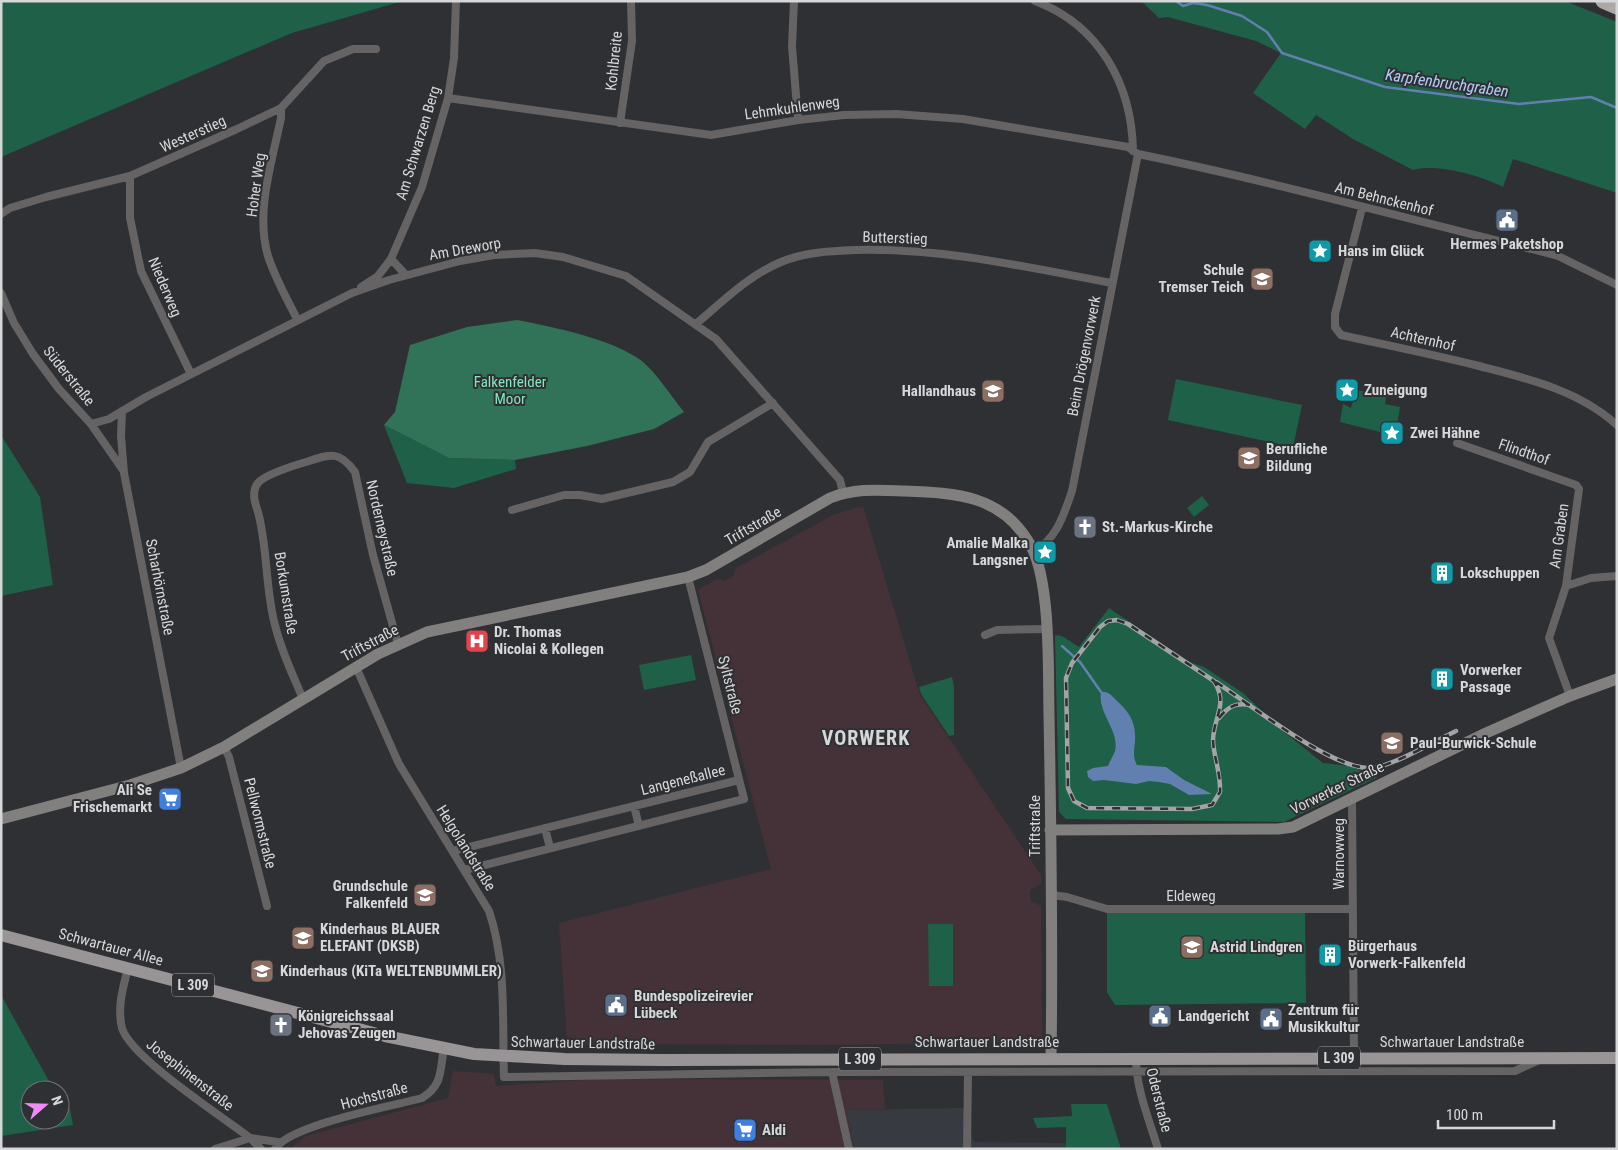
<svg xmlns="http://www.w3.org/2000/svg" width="1618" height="1150" font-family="'Roboto Condensed',sans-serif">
<rect width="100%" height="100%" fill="#2f3033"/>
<path fill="#453238" d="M863 506 920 695 1041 875V884L1030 890V900L1041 906 1042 1042 818 1045 579 1044 567 1039 559 923 771 869 698 590 717 579 725 581 733 576 736 568 835 514Z
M453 1071 494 1074 496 1086 601 1079 883 1080 885 1109 847 1110 854 1149H289L306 1136 448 1098Z"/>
<path fill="#383a42" d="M963 1108 974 1142 1066 1143V1149H854L847 1110Z"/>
<path fill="#1e6048" d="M1 1H403L292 33 1 157Z
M1141 1H1565L1617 22V193L1513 159 1503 187C1482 176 1437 163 1413 170L1353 139 1316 115 1305 129 1253 93 1281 53 1256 41 1168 17 1159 18Z
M1176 379 1302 405 1293 447 1168 420Z
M1356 390 1386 395 1385 404 1400 407 1397 426 1384 433 1340 422 1343 404 1351 408Z
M384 425 449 458 515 460 516 469 454 488 407 483Z
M1 435 40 497 53 585 1 596Z
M1202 496 1209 505 1194 517 1187 508Z
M1109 608 1187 661 1204 667 1243 693 1283 731 1323 763 1349 766 1378 777 1284 822 1066 819 1059 812 1055 635 1062 636 1079 647Z
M691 655 696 680 644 690 639 665Z
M952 677 954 687V735L949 736 921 694 919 687Z
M1107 909 1305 910 1306 1003 1115 1005 1107 992Z
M928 924H953V986H929Z
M1 995 54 1090H30V1120H60V1101L70 1109 73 1125 1 1136Z
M1071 1104H1107L1121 1149H1066V1127L1037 1128 1033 1118 1072 1116Z"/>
<path fill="#307359" d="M517 320C552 327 615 339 643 362 658 375 671 396 684 412L654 429 587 446 515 460 449 458 384 425 395 412 410 345 467 327Z"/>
<path fill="#6180af" d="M1101 692C1108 691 1112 696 1117 701 1127 710 1135 720 1135 735 1136 745 1131 755 1137 765L1166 767 1184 780 1212 794 1189 795 1170 784 1159 782 1149 781 1136 784 1104 780 1093 781 1088 777 1087 771 1093 768 1108 766C1110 761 1113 756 1115 751 1120 731 1097 712 1101 692Z"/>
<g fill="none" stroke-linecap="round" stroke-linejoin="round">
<path stroke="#6180af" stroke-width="2.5" d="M1176 1 1183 6 1193 3 1207 5 1242 16 1267 32 1282 53 1385 87 1519 104 1591 97 1617 108
M1062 646 1080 662 1101 692"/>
<path stroke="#656363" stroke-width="8" d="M794 1 792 46 798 120
M1035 1C1099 25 1132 84 1133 151
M448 98 711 135 798 120 844 115 896 114 963 119 1128 147 1138 154C1271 181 1400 217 1532 249L1558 256 1617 285
M281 108V118C272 162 255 212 268 256 275 278 287 299 297 319
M620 123 632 41 631 1
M130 176V218L141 271 191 374
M1362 208 1335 314V327L1341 335C1386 345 1431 354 1475 365 1525 378 1577 389 1617 425
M1 214 10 208 46 197 130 176 237 129 281 108 324 61 353 49H376
M391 259 406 275
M361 287 378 276 391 259 422 187 448 98 454 58 456 1
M1 293 14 323 33 354 59 389 91 424 123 470
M696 324C722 302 749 275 781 262 804 252 831 251 856 250 945 248 1025 267 1112 283
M122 411 121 436 124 473 181 768
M91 424 109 419 146 397 352 293 389 280 460 261 494 255 535 253 563 257 626 276 716 339 840 480 843 493
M1457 443 1576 485 1579 489 1566 586
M512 510 564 495H580L602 499 673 482 690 472 708 442 773 403
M1034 551C1057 539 1064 514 1072 491L1138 154
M985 635 997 630 1046 629
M356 667 399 764 489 911C507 964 502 1022 504 1077L832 1072 1515 1071 1539 1060
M1570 696 1549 638 1566 586 1591 578 1617 576
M303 699C293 675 281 651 275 625 265 588 268 549 258 512 255 503 251 492 258 483 264 475 295 465 306 462 330 454 339 450 355 472L373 555 398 644
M224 747 229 757 267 906
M1352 798 1354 1058
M634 806 639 826
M545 828 550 848
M453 851 739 780
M465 870 744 799 688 577
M1051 895 1067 897 1107 909H1353
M128 968C123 987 117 1008 122 1028 130 1057 223 1117 250 1138L261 1149
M1136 1058C1136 1089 1149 1119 1158 1149
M832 1072 849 1149
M215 1149 250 1138 278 1142
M275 1149C289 1125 392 1106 422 1098 443 1085 440 1070 444 1047
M967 1149 968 1073"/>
<path stroke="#827f7f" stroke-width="11" d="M1 819 130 785 181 768 224 747 378 654 427 632 688 577 706 570 830 498C855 488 878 490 904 491 957 493 1003 495 1031 546 1051 583 1048 671 1049 714 1051 829 1053 943 1051 1058
M1050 830 1278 829 1293 827 1486 733 1570 696 1617 679"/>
<path stroke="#999495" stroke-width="12" d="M1 935 385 1036 474 1054 565 1059 662 1060 1617 1058"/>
<path stroke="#ada8a8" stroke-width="15" d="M1603 1 1617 7"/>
<g stroke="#a3a4a6" stroke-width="4.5">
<path id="rail" d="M1117 620 1128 624 1214 681C1229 705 1213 717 1213 741 1214 758 1221 774 1220 792L1212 805 1192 809 1087 808 1074 801 1068 788 1066 678 1072 663 1100 627 1108 621Z
M1216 682C1251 705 1330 768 1369 768 1390 768 1435 741 1456 731
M1219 718C1228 707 1235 702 1250 705"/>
</g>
<use href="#rail" stroke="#2f3033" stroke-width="2.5" stroke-dasharray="8" stroke-linecap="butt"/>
</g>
<defs>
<g id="civic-square" transform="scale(1.25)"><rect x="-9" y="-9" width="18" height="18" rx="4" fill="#5c6f8a" stroke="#2f3033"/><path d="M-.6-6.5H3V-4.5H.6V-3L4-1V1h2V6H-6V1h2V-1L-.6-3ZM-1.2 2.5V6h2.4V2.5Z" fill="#fff"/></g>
<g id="sight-square" transform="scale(1.25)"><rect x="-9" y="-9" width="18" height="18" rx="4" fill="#0f9aa8" stroke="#2f3033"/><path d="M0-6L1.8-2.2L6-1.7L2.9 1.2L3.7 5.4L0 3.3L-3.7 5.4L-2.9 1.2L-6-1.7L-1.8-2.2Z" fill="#fff"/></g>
<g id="school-square" transform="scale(1.25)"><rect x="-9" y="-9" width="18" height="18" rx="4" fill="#8d6e63" stroke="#2f3033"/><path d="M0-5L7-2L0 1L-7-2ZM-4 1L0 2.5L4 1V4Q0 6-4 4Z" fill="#fff"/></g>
<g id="church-square" transform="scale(1.25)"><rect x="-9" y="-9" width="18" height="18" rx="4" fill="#6b7280" stroke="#2f3033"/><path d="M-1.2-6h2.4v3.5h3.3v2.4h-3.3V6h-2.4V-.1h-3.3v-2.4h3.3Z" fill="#fff"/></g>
<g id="building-square" transform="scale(1.25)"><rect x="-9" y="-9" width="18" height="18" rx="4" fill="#0f9aa8" stroke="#2f3033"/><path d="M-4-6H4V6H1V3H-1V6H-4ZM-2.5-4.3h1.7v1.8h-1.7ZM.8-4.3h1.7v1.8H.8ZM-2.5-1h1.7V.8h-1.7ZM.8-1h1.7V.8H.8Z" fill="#fff"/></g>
<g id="hospital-square" transform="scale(1.25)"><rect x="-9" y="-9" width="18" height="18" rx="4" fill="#e0444e" stroke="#2f3033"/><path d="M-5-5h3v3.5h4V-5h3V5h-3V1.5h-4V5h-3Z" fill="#fff"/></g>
<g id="supermarket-square" transform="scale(1.25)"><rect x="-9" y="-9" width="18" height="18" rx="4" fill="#3f7fe0" stroke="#2f3033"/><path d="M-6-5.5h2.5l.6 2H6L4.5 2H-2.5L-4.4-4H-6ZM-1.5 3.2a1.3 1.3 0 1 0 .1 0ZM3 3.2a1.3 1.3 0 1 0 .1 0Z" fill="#fff"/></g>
</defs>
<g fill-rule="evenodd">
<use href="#civic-square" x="1507" y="220"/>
<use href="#sight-square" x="1320" y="251"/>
<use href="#school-square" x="1262" y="279"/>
<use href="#sight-square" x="1347" y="390"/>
<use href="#school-square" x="993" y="391"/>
<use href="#sight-square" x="1392" y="433"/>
<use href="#school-square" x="1249" y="458"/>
<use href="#church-square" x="1085" y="527"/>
<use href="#sight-square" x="1045" y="552"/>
<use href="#building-square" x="1442" y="573"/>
<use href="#hospital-square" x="477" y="641"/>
<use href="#building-square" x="1442" y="679"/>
<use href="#school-square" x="1392" y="743"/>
<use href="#supermarket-square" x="170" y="799"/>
<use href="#school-square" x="425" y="895"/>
<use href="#school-square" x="303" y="938"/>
<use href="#school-square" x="1192" y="947"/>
<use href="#building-square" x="1330" y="955"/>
<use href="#school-square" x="262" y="971"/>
<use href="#civic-square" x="616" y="1005"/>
<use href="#civic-square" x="1160" y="1016"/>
<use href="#civic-square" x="1271" y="1019"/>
<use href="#church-square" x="281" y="1025"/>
<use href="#supermarket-square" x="745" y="1130"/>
</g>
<g text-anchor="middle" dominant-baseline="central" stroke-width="4" stroke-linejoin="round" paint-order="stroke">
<g fill="#2f3033" stroke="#a4a5a7" stroke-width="1">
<rect x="172" y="973.5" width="42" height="23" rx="4"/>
<rect x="1318" y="1046.5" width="42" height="23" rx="4"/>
<rect x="839" y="1047.5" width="42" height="23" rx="4"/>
</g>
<g font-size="14" font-weight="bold" fill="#d6d7d9">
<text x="193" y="985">L 309</text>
<text x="1339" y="1058">L 309</text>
<text x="860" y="1059">L 309</text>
</g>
<g font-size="15" fill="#d6d7d9" stroke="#2f3033">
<text transform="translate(614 61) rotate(-84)">Kohlbreite</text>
<text transform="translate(792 108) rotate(-8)">Lehmkuhlenweg</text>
<text transform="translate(193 134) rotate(-24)">Westerstieg</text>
<text transform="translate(418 143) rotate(-73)">Am Schwarzen Berg</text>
<text transform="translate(256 185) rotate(-82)">Hoher Weg</text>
<text transform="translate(1384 199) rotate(14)">Am Behnckenhof</text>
<text transform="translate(895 238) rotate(2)">Butterstieg</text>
<text transform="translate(465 249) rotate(-10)">Am Dreworp</text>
<text transform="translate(165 287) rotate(67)">Niederweg</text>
<text transform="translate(1423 339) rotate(13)">Achternhof</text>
<text transform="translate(1084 356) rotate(-79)">Beim Drögenvorwerk</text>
<text transform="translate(69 376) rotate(51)">Süderstraße</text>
<text transform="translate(1524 452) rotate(19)">Flindthof</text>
<text transform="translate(753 526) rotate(-30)">Triftstraße</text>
<text transform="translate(382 528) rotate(77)">Norderneystraße</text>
<text transform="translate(1559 536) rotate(-82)">Am Graben</text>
<text transform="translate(160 587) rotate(79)">Scharhörnstraße</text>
<text transform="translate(286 593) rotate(81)">Borkumstraße</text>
<text transform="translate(370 643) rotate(-28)">Triftstraße</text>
<text transform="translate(730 685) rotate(76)">Syltstraße</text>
<text transform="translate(683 780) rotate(-14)">Langeneßallee</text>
<text transform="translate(1337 788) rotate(-26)">Vorwerker Straße</text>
<text transform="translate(260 823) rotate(76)">Pellwormstraße</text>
<text transform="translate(1035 826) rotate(-90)">Triftstraße</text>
<text transform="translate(466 848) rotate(58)">Helgolandstraße</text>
<text transform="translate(1339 854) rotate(-90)">Warnowweg</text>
<text x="1191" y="896">Eldeweg</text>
<text transform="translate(111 947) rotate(15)">Schwartauer Allee</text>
<text x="987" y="1042">Schwartauer Landstraße</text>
<text x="1452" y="1042">Schwartauer Landstraße</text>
<text transform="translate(583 1043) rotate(1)">Schwartauer Landstraße</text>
<text transform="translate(190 1075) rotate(38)">Josephinenstraße</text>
<text transform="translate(374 1096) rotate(-15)">Hochstraße</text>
<text transform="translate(1159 1100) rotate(76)">Oderstraße</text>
</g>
<g font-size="15" font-weight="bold" fill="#d6d7d9" stroke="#2f3033" text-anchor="start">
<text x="1507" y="244" text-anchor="middle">Hermes Paketshop</text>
<text x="1338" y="251">Hans im Glück</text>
<text x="1244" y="270" text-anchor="end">Schule<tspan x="1244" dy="17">Tremser Teich</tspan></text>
<text x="1364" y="390">Zuneigung</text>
<text x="976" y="391" text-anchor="end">Hallandhaus</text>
<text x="1410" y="433">Zwei Hähne</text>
<text x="1266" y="449">Berufliche<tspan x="1266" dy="17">Bildung</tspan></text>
<text x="1102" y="527">St.-Markus-Kirche</text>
<text x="1028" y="543" text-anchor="end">Amalie Malka<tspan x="1028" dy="17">Langsner</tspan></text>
<text x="1460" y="573">Lokschuppen</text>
<text x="494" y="632">Dr. Thomas<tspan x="494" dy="17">Nicolai &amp; Kollegen</tspan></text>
<text x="1460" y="670">Vorwerker<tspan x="1460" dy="17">Passage</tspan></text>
<text x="1410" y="743">Paul-Burwick-Schule</text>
<text x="152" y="790" text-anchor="end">Ali Se<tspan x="152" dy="17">Frischemarkt</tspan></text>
<text x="408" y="886" text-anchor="end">Grundschule<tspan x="408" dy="17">Falkenfeld</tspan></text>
<text x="320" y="929">Kinderhaus BLAUER<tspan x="320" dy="17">ELEFANT (DKSB)</tspan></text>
<text x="1348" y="946">Bürgerhaus<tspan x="1348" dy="17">Vorwerk-Falkenfeld</tspan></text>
<text x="1210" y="947">Astrid Lindgren</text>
<text x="280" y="971">Kinderhaus (KiTa WELTENBUMMLER)</text>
<text x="634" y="996">Bundespolizeirevier<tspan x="634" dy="17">Lübeck</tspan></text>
<text x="1288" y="1010">Zentrum für<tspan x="1288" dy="17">Musikkultur</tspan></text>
<text x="298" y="1016">Königreichssaal<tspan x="298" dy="17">Jehovas Zeugen</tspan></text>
<text x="1178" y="1016">Landgericht</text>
<text x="762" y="1130">Aldi</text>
</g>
<g font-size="15" fill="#83e5bc" stroke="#2f3033">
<text x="510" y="382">Falkenfelder<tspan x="510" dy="17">Moor</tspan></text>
</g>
<g font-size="16" font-style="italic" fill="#b0ccf6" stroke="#2f3033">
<text transform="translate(1447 83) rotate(8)">Karpfenbruchgraben</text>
</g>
<g font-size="20" font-weight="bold" letter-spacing="1" fill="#d6d7d9" stroke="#2f3033">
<text x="866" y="738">VORWERK</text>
</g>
</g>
<rect width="1618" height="1150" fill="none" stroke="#d6d7d9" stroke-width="5"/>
<g transform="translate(45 1105) rotate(70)"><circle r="24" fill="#2f3033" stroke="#727375"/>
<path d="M0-4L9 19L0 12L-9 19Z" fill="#ee8bf8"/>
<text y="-8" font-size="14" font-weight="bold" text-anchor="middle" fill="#d6d7d9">N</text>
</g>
<path d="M1438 1120v8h116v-8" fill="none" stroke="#d6d7d9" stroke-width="2.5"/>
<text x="1446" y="1120" font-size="15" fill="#d6d7d9" stroke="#2f3033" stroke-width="4" paint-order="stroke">100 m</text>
</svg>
